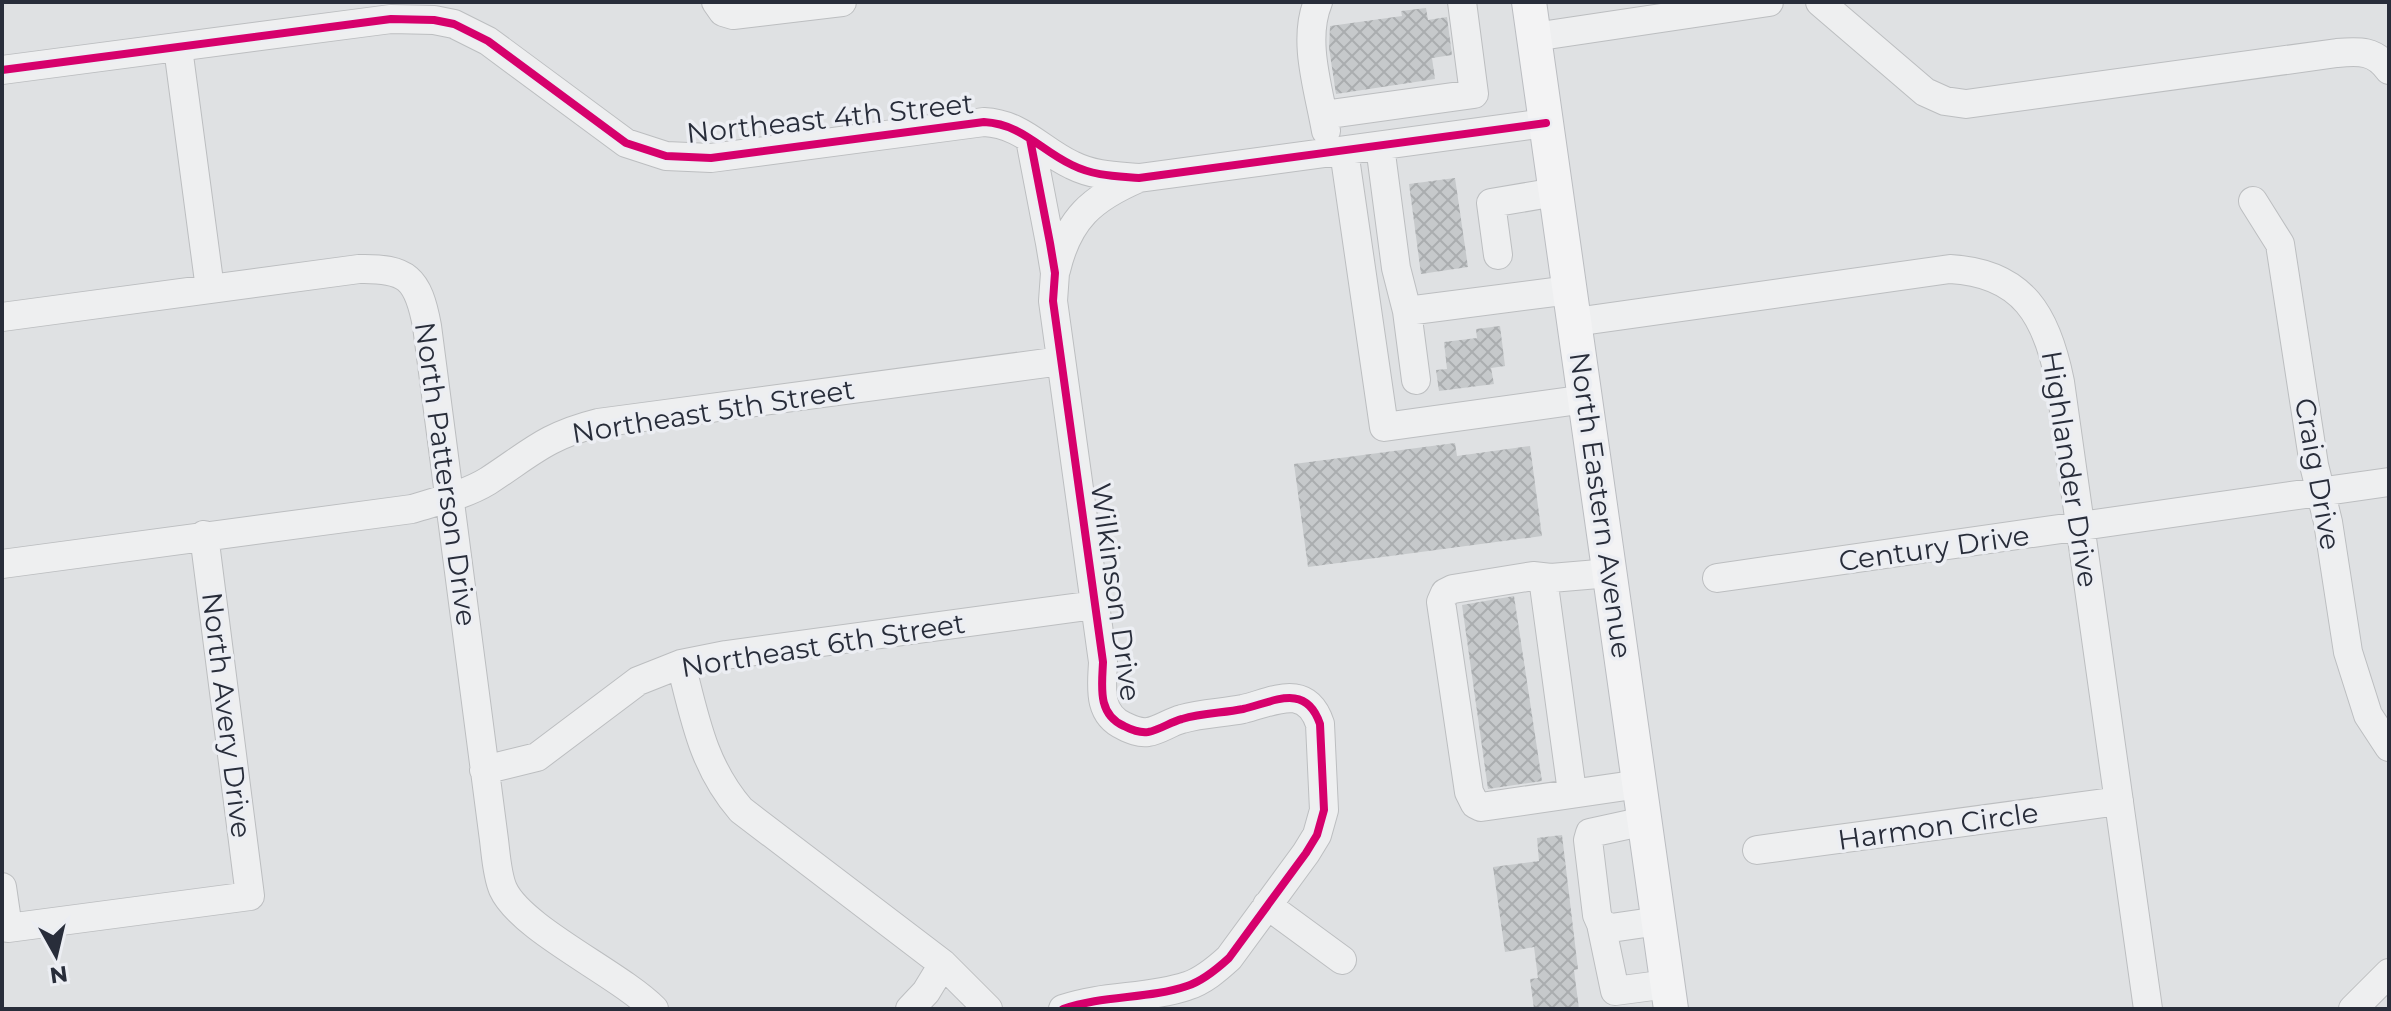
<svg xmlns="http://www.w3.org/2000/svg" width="2391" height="1011" font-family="Montserrat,sans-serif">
<defs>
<pattern id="building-cross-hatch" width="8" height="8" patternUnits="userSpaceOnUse" patternTransform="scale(2)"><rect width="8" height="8" fill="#c6c9cb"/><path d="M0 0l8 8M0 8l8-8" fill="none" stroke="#aaadaf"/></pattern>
</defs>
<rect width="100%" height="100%" fill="#dfe1e3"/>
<path fill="url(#building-cross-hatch)" d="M1426 8 1428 20 1447 17 1452 55 1432 58 1435 79 1336 94 1329 48 1330 26 1402 16 1401 11Z
M1455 178 1468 267 1421 274 1409 184Z
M1500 326 1505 366 1491 368 1494 384 1439 391 1436 370 1447 369 1444 342 1477 338 1476 329Z
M1455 443 1457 456 1530 446 1542 536 1308 567 1294 464Z
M1514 596 1542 781 1488 789 1462 605Z
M1562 835 1578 969 1574 970 1579 1009H1534L1530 979 1538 978 1534 947 1505 952 1493 867 1539 861 1537 838Z"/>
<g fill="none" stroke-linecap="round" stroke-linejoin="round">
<g stroke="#bcbec0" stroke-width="30">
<path id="minor" d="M716 2 723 12 733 15 842 2
M1318 2C1302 41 1319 90 1326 131
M1820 2 1925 92 1945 101 1966 104 2337 53C2359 51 2375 50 2389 70
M1534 37 1769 2
M178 48 210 289
M2 70 391 19 434 20 454 24 488 41 626 143 666 156 711 158 984 122C1022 124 1040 150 1072 165 1094 176 1116 176 1139 178L1546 123
M1323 115 1474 94 1462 2
M1030 139 1050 243 1055 273 1053 301 1103 662C1102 686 1097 714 1124 726 1132 730 1139 733 1148 732 1160 730 1170 722 1182 719 1202 713 1223 713 1243 709 1273 702 1306 682 1320 724L1324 810 1317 835 1306 853 1229 958C1217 969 1203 981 1187 986 1149 999 1103 995 1063 1009
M1380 146 1396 268 1407 311 1570 290
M1344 151 1384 427 1586 399
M2253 201 2280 244 2314 465 2328 522 2348 652 2368 715 2389 747
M1498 255 1491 203 1556 192
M1056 270C1068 219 1092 198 1139 178
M1407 311 1416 380
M2 317 359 269C407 268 418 278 427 326L494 840C496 856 497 875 503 889 521 929 618 973 654 1009
M1575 322 1950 269C2024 273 2047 317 2060 382L2148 1009
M2 564 412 509C437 501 465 495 488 481 531 453 546 436 598 423L1061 361
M1610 573 1551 578 1533 576 1453 589 1445 593 1441 602 1469 792 1475 804 1481 807 1640 784
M1543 578 1572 792
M1717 578 2389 482
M681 664C695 719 703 766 741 810L943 964 988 1009
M484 770 537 757 638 681 681 664 726 655 1095 605
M1645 821 1590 833 1588 840 1597 915 1601 924 1611 928 1659 921
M1757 850 2119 801
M2 887 8 928 250 896 204 535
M1267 905 1342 960
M1601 924 1615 991 1668 984
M910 1009 926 992 943 964
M2353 1009 2389 973"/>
</g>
<g stroke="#bbbdc1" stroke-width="36">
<path id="major" d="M1529 2 1671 1009"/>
</g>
<use href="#minor" stroke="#eeeff0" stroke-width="28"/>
<use href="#major" stroke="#f3f3f4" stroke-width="34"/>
<g stroke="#eceef3" stroke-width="13">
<path id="cycleway" d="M2 70 391 19 434 20 454 24 488 41 626 143 666 156 711 158 984 122C1022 124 1040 150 1072 165 1094 176 1116 176 1139 178L1546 123
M1030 139 1050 243 1055 273 1053 301 1103 662C1102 686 1097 714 1124 726 1132 730 1139 733 1148 732 1160 730 1170 722 1182 719 1202 713 1223 713 1243 709 1273 702 1306 682 1320 724L1324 810 1317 835 1306 853 1229 958C1217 969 1203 981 1187 986 1149 999 1103 995 1063 1009"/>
</g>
<use href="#cycleway" stroke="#d6006c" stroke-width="8"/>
</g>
<g text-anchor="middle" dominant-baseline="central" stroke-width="7" stroke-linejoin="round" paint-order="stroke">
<g font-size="28" fill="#282d3a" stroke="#eceef3">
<text transform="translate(830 118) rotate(-6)">Northeast 4th Street</text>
<text transform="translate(713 411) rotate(-9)">Northeast 5th Street</text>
<text transform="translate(2070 469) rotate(81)">Highlander Drive</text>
<text transform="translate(446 474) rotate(82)">North Patterson Drive</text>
<text transform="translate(2318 474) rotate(80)">Craig Drive</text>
<text transform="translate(1601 505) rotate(82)">North Eastern Avenue</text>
<text transform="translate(1934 548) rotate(-8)">Century Drive</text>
<text transform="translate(1116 592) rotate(82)">Wilkinson Drive</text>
<text transform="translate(823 645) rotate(-9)">Northeast 6th Street</text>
<text transform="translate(227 715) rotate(83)">North Avery Drive</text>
<text transform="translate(1938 826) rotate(-8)">Harmon Circle</text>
</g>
</g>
<rect width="2391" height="1011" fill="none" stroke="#282d3a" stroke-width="8"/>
<g transform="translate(56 955) rotate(172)" stroke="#eceef3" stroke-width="6" paint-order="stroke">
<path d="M0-6L14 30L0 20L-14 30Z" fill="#282d3a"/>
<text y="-12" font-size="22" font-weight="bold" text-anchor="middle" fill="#282d3a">N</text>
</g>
</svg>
